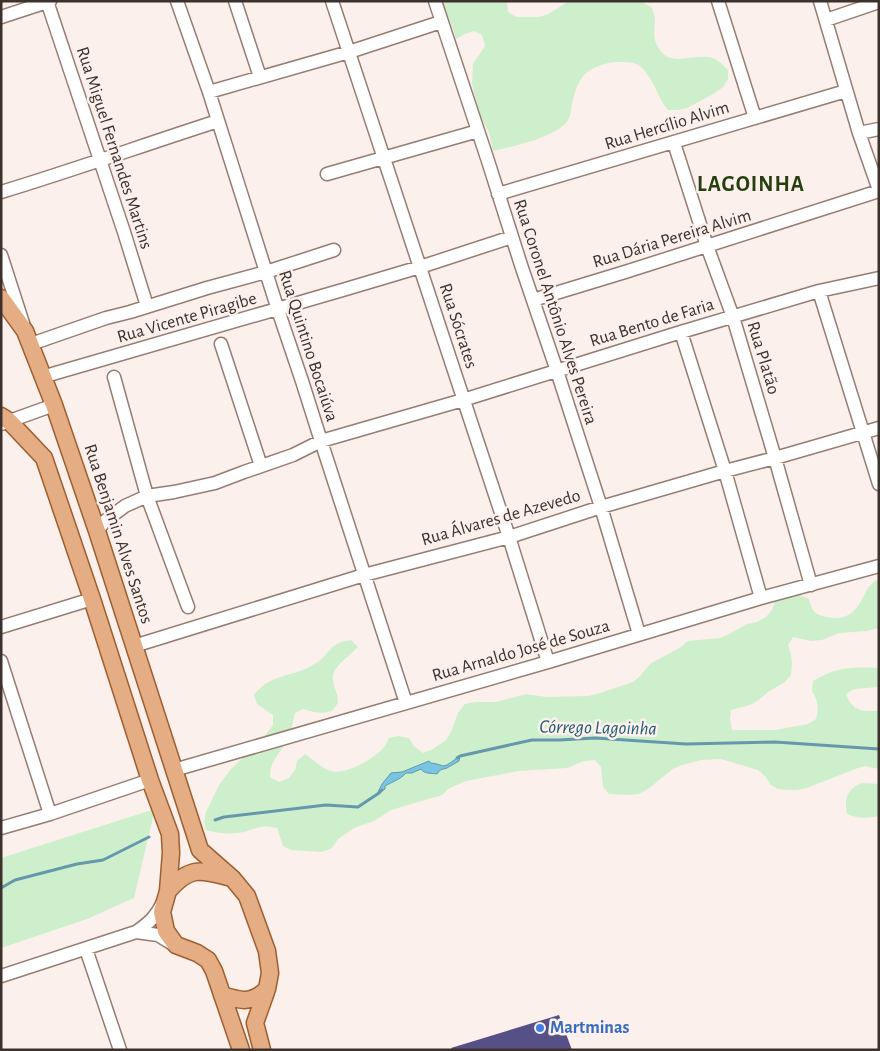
<svg xmlns="http://www.w3.org/2000/svg" width="880" height="1051" font-family="'Alegreya Sans',sans-serif">
<rect width="100%" height="100%" fill="#fbf0eb"/>
<path fill="#ceefcc" d="M441 1H507L508 12 517 17H539L548 14 569 1 643 2 652 8C653 12 655 16 655 19 655 27 653 35 656 43 667 69 688 55 708 57 717 58 722 64 728 70V79L723 87 715 93 687 108 678 110H668C657 97 654 79 642 68 635 61 627 62 617 62 610 62 605 64 599 66 580 72 576 87 572 104 571 112 570 120 564 125 550 138 512 147 493 151L489 132 480 116 472 84 473 64 485 46 482 35 474 31 465 34 456 39C454 27 446 14 441 1Z
M876 580H879V628L867 631 839 633 822 640 811 641 793 637 788 645 791 654 792 664 791 675 785 682 768 692 760 699 750 705 731 710 730 719 732 730H775L808 724 816 719C819 707 818 701 812 691L813 681C835 667 854 667 879 668V687L854 689 846 694C853 712 861 711 879 711V769L865 766 855 769 807 788 797 790H788L778 789 771 785 765 776 758 770 721 759 701 760 682 765 673 769 648 789 639 794 628 795 609 794 603 787 601 767 595 760 584 761 567 768 519 771 466 781 448 789 442 795 391 810 374 821 354 828 338 839 332 848 322 852 291 850 283 846 277 828C258 823 254 831 238 833 227 834 216 833 206 830L204 821 206 812 219 785 231 769 260 742 273 725V715L257 704 254 695C271 672 295 678 316 663 332 653 328 643 351 640L358 647C350 656 331 667 333 680 334 690 338 692 338 703L332 711 323 713 314 712 303 709 295 713C293 722 291 732 287 740 280 755 270 759 270 777L279 782 289 778 295 770 297 761 305 754C313 759 322 769 331 771 346 775 374 759 383 748 386 745 387 742 389 738L398 736 409 738 414 746 423 753 433 749 446 740 451 732 458 713 465 704 475 702H496L526 694 546 697 588 696 597 694 633 682 640 676 650 664 681 647 688 641 720 638 729 634 747 624 757 622 766 617 772 610 775 601 783 594 800 595 809 599C812 610 814 615 827 617 842 620 852 616 860 603 863 598 865 593 868 588 870 585 873 583 876 580Z
M862 783 879 784V816C866 818 859 819 847 814 844 798 847 789 862 783Z
M155 809 134 898 87 919 1 948V858Z"/>
<path fill="#77c4e3" stroke="#6598ac" d="M460 756 459 761 447 768 440 770 437 774C431 773 424 774 421 769L412 773H406C401 779 392 782 385 786V789L377 794 382 784 391 773 402 772 429 761 431 763 437 764 443 766 447 765Z"/>
<g fill="none" stroke-linecap="round" stroke-linejoin="round">
<path stroke="#6598ac" stroke-width="3" d="M457 758 460 756 532 740H559L595 738 686 744 775 742 879 749
M215 820 224 817 326 805 358 807 379 793 382 790
M1 888 15 880 77 864 103 860 149 837"/>
</g>
<path fill="#575087" d="M559 1015 572 1050H452L451 1048Z"/>
<g fill="none" stroke-linecap="round" stroke-linejoin="round">
<g stroke="#957d71" stroke-width="15">
<path id="minor" d="M47 1 124 232 147 306
M177 1 209 92 278 310 302 381 321 441 406 703
M235 1 260 77
M332 1 509 537 548 662
M435 1 488 161 521 265 557 371 601 507 639 634
M718 1 755 118
M820 1 859 133 879 190
M1 17 50 1
M826 20 879 2
M209 92 349 52 441 22
M859 133 879 129
M674 143 707 246 733 317 775 458 811 585
M327 174 478 131
M1 192C74 170 146 144 218 121
M498 194 846 91
M1 255 23 323
M819 291 879 484
M533 300 625 272 879 191
M681 332 725 471 761 598
M31 344 106 318 130 312 207 288 266 272 334 250
M221 344 261 466
M42 377 346 289 420 267 512 237
M114 377 147 496 188 607
M1 424 54 405
M97 531 105 521 125 506 147 496 174 492 215 483 244 472 293 455 321 441 463 400 681 332 819 291 879 278
M1 627 92 599
M134 646 364 575 509 537 601 507 725 471 775 458 879 428
M1 661 50 814
M174 770 548 662 761 598 879 566
M1 828 50 814 150 780
M136 932 158 935 173 944
M86 949 120 1050
M1 976 136 932C149 923 156 917 163 902"/>
</g>
<g stroke="#9e5e2f" stroke-width="19">
<path id="major" d="M1 298 25 331 54 405 97 531 200 850 233 879 247 896 267 951 270 973 267 989 255 1023 262 1050
M1 416 9 421 44 458 92 599 150 780 170 834 171 853 168 891 162 912 166 931 176 945 197 953 208 960 214 971 241 1050
M168 891C189 867 199 869 228 877
M222 995C241 1001 252 1004 267 989"/>
</g>
<use href="#minor" stroke="#fff" stroke-width="12"/>
<use href="#major" stroke="#e5ad83" stroke-width="16"/>
</g>
<circle fill="#3f7fe0" stroke="#fbf0eb" stroke-width="2" cx="540" cy="1028" r="5"/>
<g text-anchor="middle" dominant-baseline="central" stroke-width="5" stroke-linejoin="round" paint-order="stroke">
<g font-size="18" fill="#3c312c" stroke="#fbf0eb">
<text transform="translate(667 126) rotate(-17)">Rua Hercílio Alvim</text>
<text transform="translate(114 148) rotate(72)">Rua Miguel Fernandes Martins</text>
<text transform="translate(672 239) rotate(-17)">Rua Dária Pereira Alvim</text>
<text transform="translate(555 312) rotate(72)">Rua Coronel Antônio Alves Pereira</text>
<text transform="translate(187 318) rotate(-16)">Rua Vicente Piragibe</text>
<text transform="translate(652 323) rotate(-17)">Rua Bento de Faria</text>
<text transform="translate(458 326) rotate(72)">Rua Sócrates</text>
<text transform="translate(308 346) rotate(72)">Rua Quintino Bocaiúva</text>
<text transform="translate(763 358) rotate(73)">Rua Platão</text>
<text transform="translate(501 518) rotate(-16)">Rua Álvares de Azevedo</text>
<text transform="translate(118 534) rotate(72)">Rua Benjamin Alves Santos</text>
<text transform="translate(521 651) rotate(-16)">Rua Arnaldo José de Souza</text>
</g>
<g font-size="18" font-weight="bold" fill="#366cbe" stroke="#fbf0eb" text-anchor="start">
<text x="550" y="1028">Martminas</text>
</g>
<g font-size="19" font-style="italic" fill="#1e5b71" stroke="#fbf0eb">
<text transform="translate(598 728) rotate(1)">Córrego Lagoinha</text>
</g>
<g font-size="22" font-weight="bold" letter-spacing="1" fill="#273f0e" stroke="#fbf0eb">
<text x="751" y="184">LAGOINHA</text>
</g>
</g>
<rect width="880" height="1051" fill="none" stroke="#3c312c" stroke-width="5"/>
</svg>
